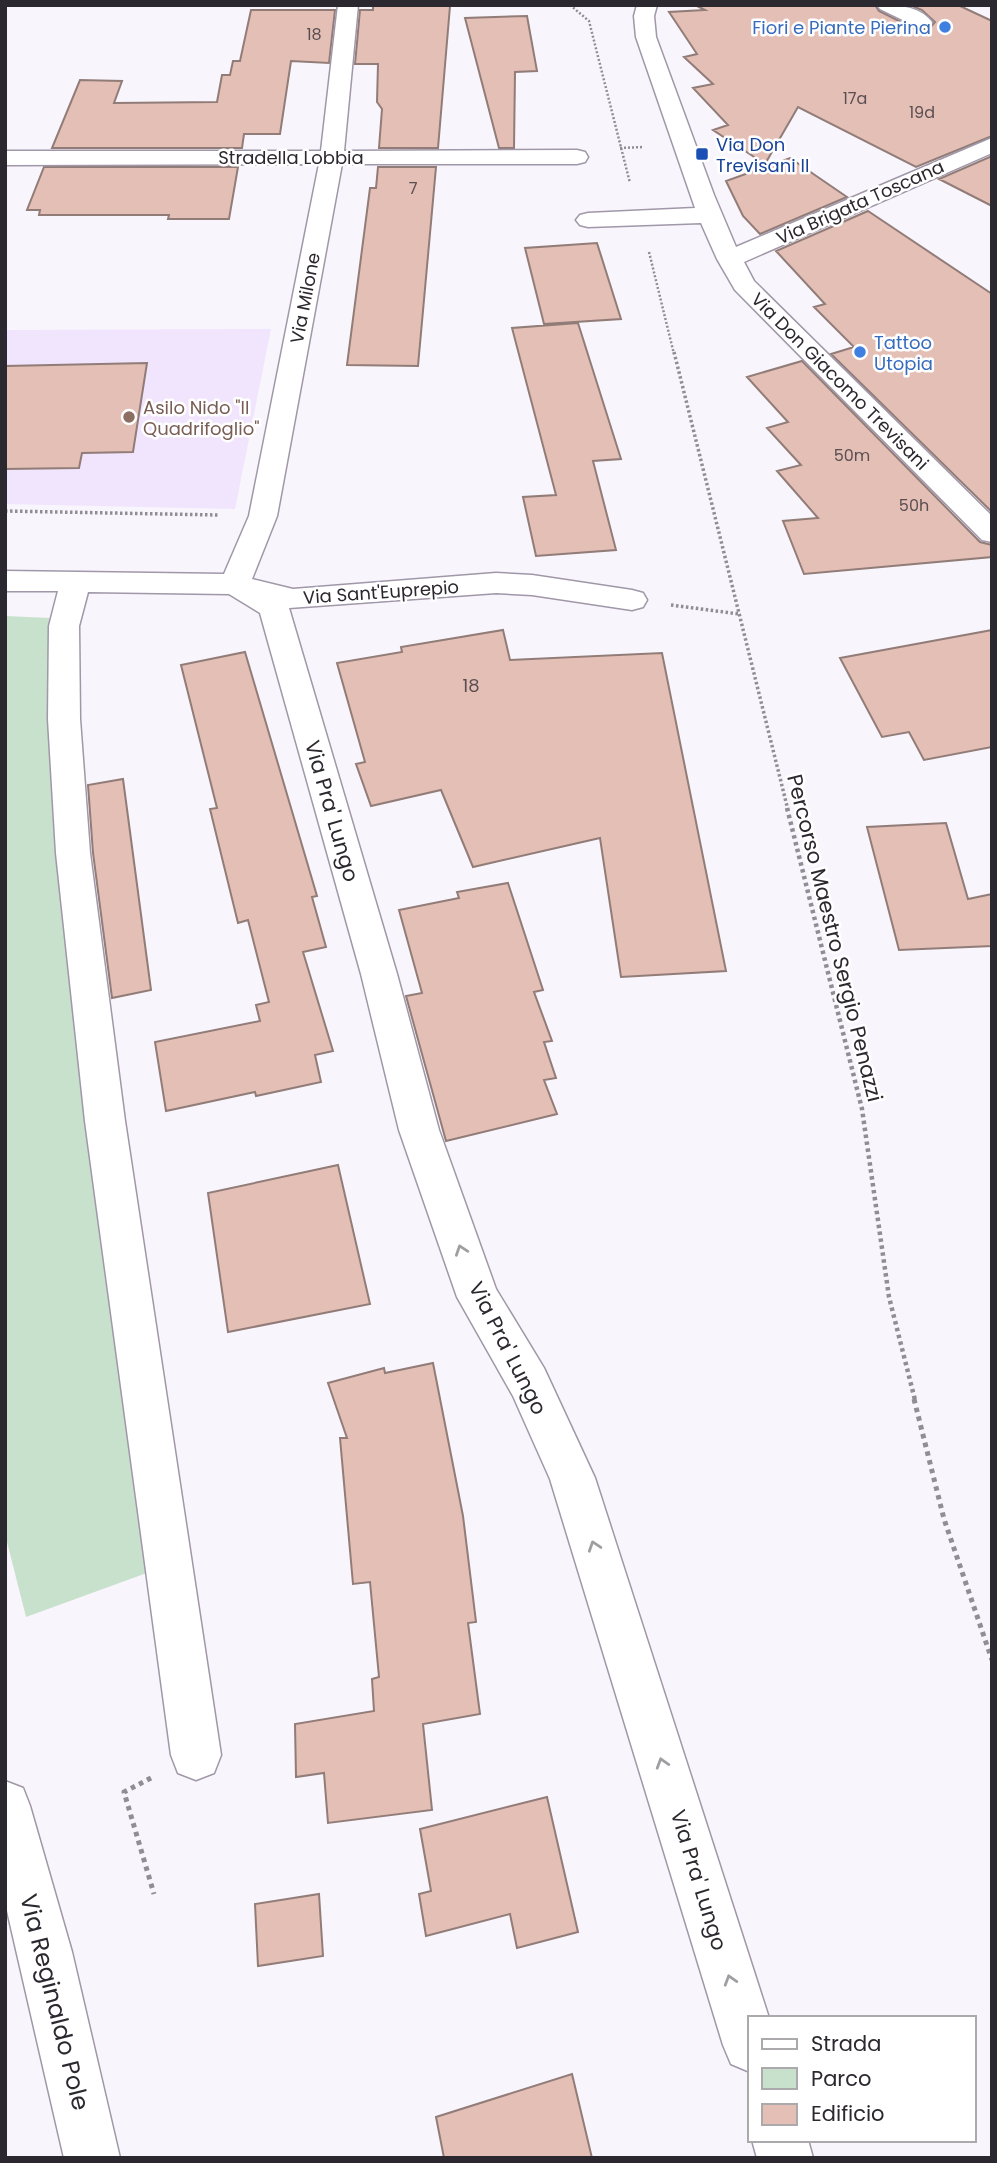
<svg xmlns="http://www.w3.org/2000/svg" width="997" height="2163" font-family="Poppins,sans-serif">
<rect width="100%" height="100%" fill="#f9f5fc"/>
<path fill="#f1e4fd" d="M271 329 235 509 5 504V330Z"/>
<path fill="#c8e1cd" d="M5 616 51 618 155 1570 26 1617 5 1534Z"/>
<path fill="#e3bfb6" stroke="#917c78" stroke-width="2" d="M695 5H875L879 11 915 29H929L935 22 922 10 910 5H958L992 21V136L916 167 798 107 765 164 713 130 728 125 693 88 713 84 684 57 697 54 669 12 705 10Z
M373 6H450L438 148H379L382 109 377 102 378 64H355L360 10H373Z
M251 10H335L329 63 291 61 280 134H244L242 148H52L80 80 122 81 114 103 217 102 222 75H230L233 61H240Z
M527 16 537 71 515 72 514 148H499L465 18Z
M992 156V206L939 179Z
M790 158 847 197 760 234 743 216 726 181Z
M44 167H238L229 219H168L169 215H39L40 210H27Z
M378 167H436L418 366 347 365 370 188H376Z
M868 211 992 294V512L831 354 854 347 814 307 825 304 776 251Z
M597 243 621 319 544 324 525 248Z
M578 323 621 459 593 461 616 550 536 556 523 497 556 495 512 328Z
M802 361 980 542 992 545V557L804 574 783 521 818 518 777 471 801 465 767 428 788 422 747 377Z
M147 363 133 452 82 453 79 468 5 469V366Z
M503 630 510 660 662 653 726 971 621 977 600 838 473 867 441 790 371 806 356 764 365 762 337 663 402 652 401 647Z
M992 630V747L924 760 909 732 882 737 840 658Z
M245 652 317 896 312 897 326 947 303 952 333 1051 315 1055 321 1082 256 1096 255 1092 166 1111 155 1042 260 1021 256 1005 269 1002 248 920 238 923 210 809 217 808 181 665Z
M123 779 151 990 112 998 93 853 88 785Z
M946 823 968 899 992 894V946L899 950 867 827Z
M508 883 543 990 534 992 552 1041 544 1042 556 1078 544 1080 557 1114 446 1141 406 996 422 993 399 910 459 898 457 892Z
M338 1165 370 1304 228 1332 208 1193Z
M433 1363 463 1516 476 1622 468 1623 480 1714 423 1724 432 1810 328 1823 324 1773 296 1777 295 1724 374 1711 372 1679 379 1677 370 1582 353 1584 340 1438H347L328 1383 384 1368 385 1373Z
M547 1797 578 1932 517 1948 510 1914 426 1936 419 1894 431 1891 420 1829Z
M319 1894 323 1956 258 1966 255 1904Z
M572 2074 592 2158H444L436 2117Z"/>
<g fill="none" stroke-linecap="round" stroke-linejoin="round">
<g stroke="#a097a8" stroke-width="3">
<path id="minor" d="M338 5H358L344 151 577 150 585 152 588 157 585 162 577 164H342L277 516 252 579 293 589 496 573 532 575 632 590 643 593 647 600 643 607 632 610 532 595 496 593 289 608 397 974 439 1130 496 1289 544 1368 595 1478 769 2018H750V2072L731 2064 723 2045 550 1479 513 1396 457 1297 399 1130 361 974 260 613 229 594 88 592 79 626 80 719 90 853 125 1121 221 1755 214 1773 196 1780 178 1773 171 1755 85 1121 56 853 48 719 49 626 58 591H5V571L224 574 249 516 319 164 5 165V151H321Z
M637 5H657L654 16 656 37 714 195 736 247 992 138V153L744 262 754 281 992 516V542L982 540 735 290 717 259 701 223 588 227 580 225 576 220 580 215 588 213 695 208 636 37 634 16Z
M877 5C896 5 919 5 932 22L929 26H915L880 9Z
M5 1781 23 1788 30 1806 72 1952 120 2158H64L5 1902Z
M752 2140H808L813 2158H757Z"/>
</g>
<path stroke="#918d94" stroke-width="2.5" stroke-dasharray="2 2" stroke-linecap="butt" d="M570 5 589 21 630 183
M620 148 644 147
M649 252 674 354"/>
<path stroke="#918d94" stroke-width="3.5" stroke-dasharray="2.5 2.5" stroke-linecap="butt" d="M674 352 788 810
M5 511 218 515
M671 605 739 614"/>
<path stroke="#918d94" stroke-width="4.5" stroke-dasharray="3.5 3.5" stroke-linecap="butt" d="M787 808 862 1109 889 1297 915 1400"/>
<path stroke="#918d94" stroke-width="5" stroke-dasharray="4.5 4.5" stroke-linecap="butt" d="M914 1399 944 1519 992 1660
M151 1778 124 1792 154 1894"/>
<use href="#minor" fill="#fff" fill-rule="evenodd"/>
</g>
<defs><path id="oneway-chevron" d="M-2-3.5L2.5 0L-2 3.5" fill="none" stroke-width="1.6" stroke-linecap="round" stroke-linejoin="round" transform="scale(1.75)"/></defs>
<g stroke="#a09ea1">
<use href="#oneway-chevron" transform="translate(461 1250) rotate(-109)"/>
<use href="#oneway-chevron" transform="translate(594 1546) rotate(-108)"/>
<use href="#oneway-chevron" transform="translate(662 1763) rotate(-107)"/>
<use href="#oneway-chevron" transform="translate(730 1980) rotate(-107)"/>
</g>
<g fill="#3f7fe0" stroke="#fff" stroke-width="2.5">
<circle cx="945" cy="27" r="7"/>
<circle cx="860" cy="352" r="7"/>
</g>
<rect fill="#1a4fb4" stroke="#fff" stroke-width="2.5" x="695" y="147" width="14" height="14" rx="3.5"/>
<circle fill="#8d6e63" stroke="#fff" stroke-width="2.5" cx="129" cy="417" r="7"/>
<g text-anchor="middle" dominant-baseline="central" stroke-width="5" stroke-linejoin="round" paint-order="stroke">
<g font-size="16" fill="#5a4e51">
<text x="314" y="34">18</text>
<text x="855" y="98">17a</text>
<text x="922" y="112">19d</text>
<text x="413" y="188">7</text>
<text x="852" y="455">50m</text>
<text x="914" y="505">50h</text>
</g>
<g font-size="18" fill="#366cbe" stroke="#fff" text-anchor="end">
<text x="931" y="27">Fiori e Piante Pierina</text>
<text x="874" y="342" text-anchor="start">Tattoo<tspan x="874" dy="21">Utopia</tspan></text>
</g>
<g font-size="18" fill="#164399" stroke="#fff" text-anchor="start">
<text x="716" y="144">Via Don<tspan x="716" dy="21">Trevisani II</tspan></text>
</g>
<g font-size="18" fill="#2c282f" stroke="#fff">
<text x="291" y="157">Stradella Lobbia</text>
<text transform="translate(860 202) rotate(-24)">Via Brigata Toscana</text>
<text transform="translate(305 298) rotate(-79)">Via Milone</text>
<text transform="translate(840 381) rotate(45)">Via Don Giacomo Trevisani</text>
<text transform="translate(381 592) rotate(-4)">Via Sant'Euprepio</text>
</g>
<g font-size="18" fill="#785e54" stroke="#fff" text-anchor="start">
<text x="143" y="407">Asilo Nido "Il<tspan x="143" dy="21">Quadrifoglio"</tspan></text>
</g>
<g font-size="18" fill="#5a4e51">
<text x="471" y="685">18</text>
</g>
<g font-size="21" fill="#2c282f" stroke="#fff">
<text transform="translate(332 811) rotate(74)">Via Pra' Lungo</text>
<text transform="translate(835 938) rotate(76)">Percorso Maestro Sergio Penazzi</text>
<text transform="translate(508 1348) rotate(63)">Via Pra' Lungo</text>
<text transform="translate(699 1880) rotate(73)">Via Pra' Lungo</text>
</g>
<g font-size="24" fill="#2c282f" stroke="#fff">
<text transform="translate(55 2002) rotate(76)">Via Reginaldo Pole</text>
</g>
</g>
<rect width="997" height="2163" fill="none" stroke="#2c282f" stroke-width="14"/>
<rect x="748" y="2016" width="228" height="126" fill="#ffffff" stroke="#aba9ac" stroke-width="2"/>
<rect x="762" y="2039" width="35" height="10" fill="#ffffff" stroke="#aba9ac" stroke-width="2"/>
<text x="811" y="2051" font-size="21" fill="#2c282f">Strada</text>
<rect x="762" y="2068" width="35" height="21" fill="#c8e1cd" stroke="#aba9ac" stroke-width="2"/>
<text x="811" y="2086" font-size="21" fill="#2c282f">Parco</text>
<rect x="762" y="2104" width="35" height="21" fill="#e3bfb6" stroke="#aba9ac" stroke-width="2"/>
<text x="811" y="2121" font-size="21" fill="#2c282f">Edificio</text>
</svg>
